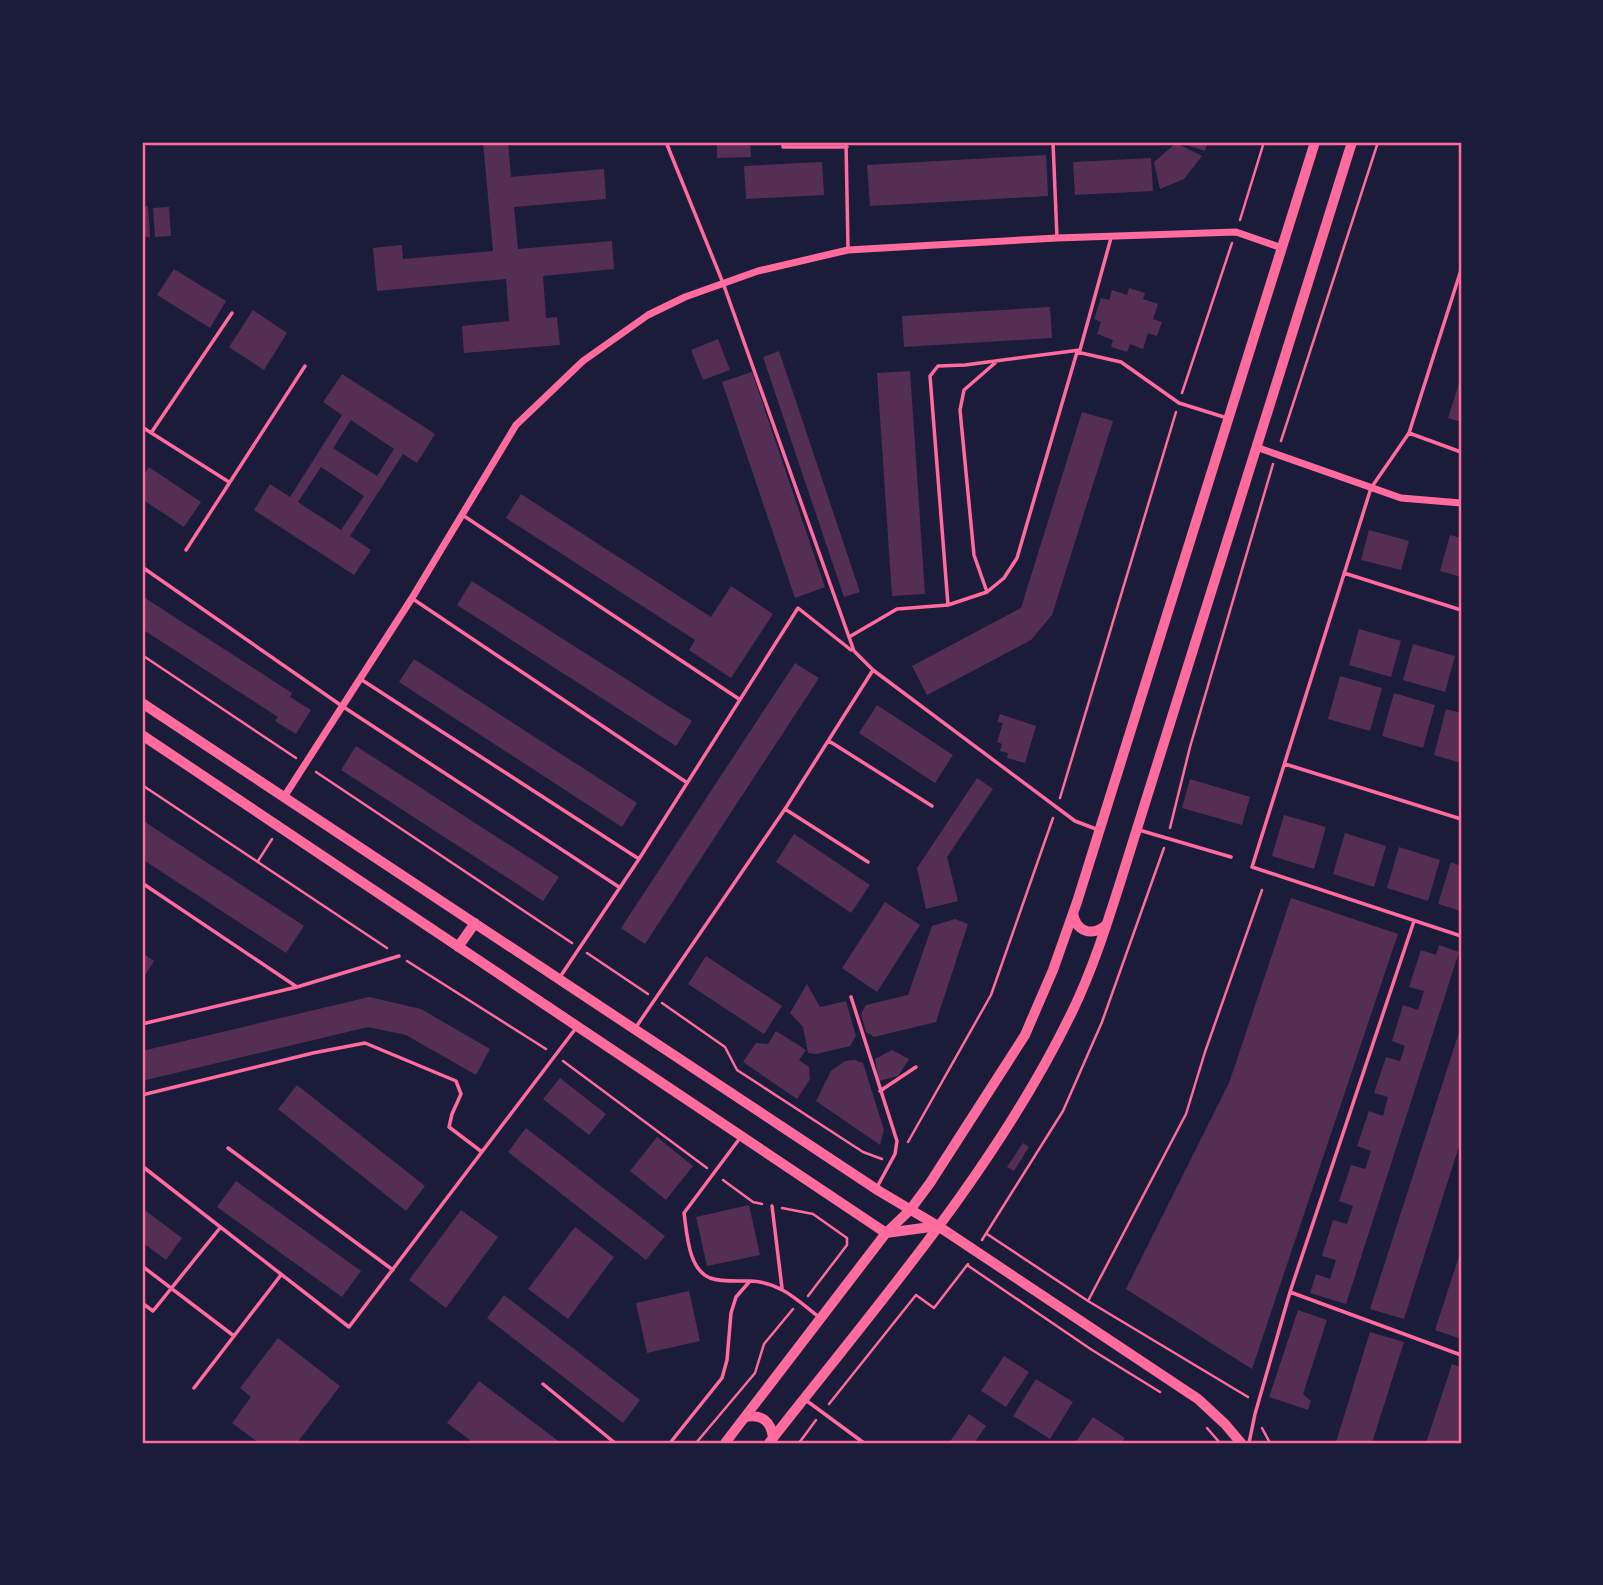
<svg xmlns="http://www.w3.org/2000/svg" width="1603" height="1585" font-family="'Exo 2',sans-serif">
<rect width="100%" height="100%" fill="#1b1b3a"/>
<path fill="#542f53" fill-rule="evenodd" d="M483 142H508L511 177 604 169 606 199 514 207 518 249 612 241 614 269 543 276 546 318 557 317 560 345 464 353 462 326 509 321 506 279 377 291 373 248 402 245 403 259 493 251Z
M717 142H750L751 157 717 158Z
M1178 142H1208L1205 151Z
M1176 143 1202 156 1184 179 1160 189 1154 162Z
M1046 155 1048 196 870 206 867 165Z
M1151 158 1153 191 1075 195 1073 162Z
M822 162 824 195 746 199 744 166Z
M148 206 150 237H142V207Z
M169 207 171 236 155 237 153 208Z
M174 269 226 301 210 328 157 295Z
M1129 288 1145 293 1143 299 1158 304 1153 319 1162 322 1157 336 1148 333 1143 349 1130 344 1127 352 1111 347 1113 340 1097 334 1101 322 1094 319 1101 298 1109 300 1112 290 1127 295Z
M1050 307 1052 338 904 347 902 316Z
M253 310 287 333 264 370 229 347Z
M718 339 730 370 703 380 691 350Z
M779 351 860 592 844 597 763 357Z
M910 371 925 594 892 596 877 373Z
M752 372 825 587 795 598 722 382Z
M342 374 435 434 417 463 403 454 350 536 371 550 354 575 254 510 270 484 290 497 342 415 323 402ZM351 420 394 449 377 476 333 448ZM321 467 364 496 341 530 298 502Z
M1461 377V422L1448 418Z
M1082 412 1113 421 1052 615 1031 640 927 695 912 666 1021 608Z
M149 467 201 502 184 527 142 499V477Z
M521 494 711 617 731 586 773 614 731 678 689 650 695 640 506 518Z
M1369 530 1409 541 1401 570 1361 560Z
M1450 535 1461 538V577L1440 571Z
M472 581 692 721 676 746 457 605Z
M142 596 292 693 290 697 311 710 296 734 275 721 278 717 142 629Z
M1359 629 1401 641 1391 677 1349 665Z
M1413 644 1455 656 1445 692 1403 680Z
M414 659 637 803 622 827 399 682Z
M795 663 819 678 645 944 621 928Z
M1340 676 1382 688 1370 731 1328 719Z
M1394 693 1435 705 1423 748 1382 736Z
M877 705 953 755 935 783 859 733Z
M1446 709 1461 713V763L1434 755Z
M1000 714 1036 726 1025 763 1007 758 1008 753 1000 751 1002 744 997 742 1003 723 997 722Z
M356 746 559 877 543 901 341 770Z
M977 778 993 789 947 857 958 901 926 909 917 868Z
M1190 779 1250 797 1242 825 1182 808Z
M1284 815 1326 827 1314 869 1272 856Z
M142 820 304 926 286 953 142 859Z
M1345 833 1386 846 1374 887 1333 874Z
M794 834 870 885 851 913 776 862Z
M1399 847 1440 860 1428 901 1387 888Z
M1451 862 1461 866V911L1438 904Z
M1291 898 1398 934 1252 1369 1126 1289 1229 1083Z
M885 902 920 925 877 992 842 968Z
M955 919 968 924 936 1022 874 1037 866 1032 861 1014 866 1005 908 995 932 926Z
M1439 945 1459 952 1346 1304 1310 1293 1316 1274 1330 1279 1336 1260 1322 1256 1333 1220 1347 1224 1353 1206 1339 1201 1351 1165 1365 1169 1371 1151 1357 1146 1369 1111 1383 1116 1388 1097 1374 1093 1386 1057 1400 1061 1405 1046 1392 1041 1403 1005 1418 1010 1424 991 1409 987 1421 950 1436 955Z
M142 953 154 961 142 980Z
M706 956 782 1006 764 1034 688 984Z
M807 984 820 1007 846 1001 856 1036 850 1046 816 1054 808 1053 803 1027 790 1013Z
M369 997 421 1009 490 1049 476 1075 406 1035 368 1027 142 1081V1051Z
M1461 1026V1140L1404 1319 1370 1309Z
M776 1031 806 1050 799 1060 809 1067 810 1079 797 1099 743 1062 756 1043 768 1044Z
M892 1050 909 1059 898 1076 879 1081 875 1059Z
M855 1060 863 1063 884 1130 880 1145 816 1101 831 1071 845 1061Z
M560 1078 606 1114 589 1135 543 1099Z
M297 1085 425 1186 406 1211 278 1109Z
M526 1128 665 1236 646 1260 508 1152Z
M657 1137 693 1166 666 1200 630 1171Z
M1023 1143 1029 1147 1014 1171 1007 1167Z
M236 1181 361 1271 342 1297 217 1207Z
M749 1205 760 1255 707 1266 696 1217Z
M142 1208 182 1238 166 1260 142 1242Z
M461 1210 498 1237 446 1308 409 1280Z
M575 1227 614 1257 568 1319 528 1289Z
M1461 1250V1339L1435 1330Z
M689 1291 700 1341 647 1353 636 1303Z
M504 1295 640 1400 623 1423 487 1318Z
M1298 1310 1327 1320 1303 1394 1311 1401 1308 1410 1269 1397Z
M1370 1332 1404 1342 1372 1443H1342L1336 1442Z
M278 1338 340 1386 297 1443H259L232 1423 251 1397 240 1388Z
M1004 1356 1029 1372 1006 1407 981 1391Z
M1452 1364 1461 1367V1443H1426Z
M1036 1379 1073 1402 1050 1439 1013 1416Z
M479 1381 561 1443H474L447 1423Z
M969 1414 986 1426 974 1443H949Z
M1093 1417 1125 1438 1121 1443H1075Z"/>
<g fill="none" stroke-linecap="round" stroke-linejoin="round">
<path stroke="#ff6b9d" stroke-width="2.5" d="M1240 220 1264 142
M1182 393 1232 243
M1281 441 1378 142
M142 655 296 758
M316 772 572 943
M142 785 387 948
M1060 798 1176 412
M1170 828 1190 747 1273 464
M258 861 272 839
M587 953 648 994
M407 961 546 1049
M662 1003 725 1047 737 1070 863 1152 882 1159
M563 1061 707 1168
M908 1142 991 995 1053 818
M723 1180 753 1202 762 1204
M782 1208 813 1214 847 1238V1245L808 1296
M987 1234 1088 1301 1248 1397
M982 1240 1063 1111 1102 1022 1164 848
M967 1265 1092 1350 1160 1392
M1088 1301 1186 1114 1205 1052 1262 890
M829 1404 916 1295 934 1308 968 1264
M1207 1428 1220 1443
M1262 1428 1270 1443
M696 1443 755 1373 764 1344 793 1309
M799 1443 816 1420"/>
<path stroke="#ff6b9d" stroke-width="3.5" d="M666 142 723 283 854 651 873 670 1075 821 1096 829
M783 142V147H847
M846 142 848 248
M1053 142 1057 238
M1461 270 1409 433 1461 452
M142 427 229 482
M151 433 232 313
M1409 433 1371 488 1252 867 1461 936
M464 516 739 699
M186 550 305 366
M142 567 342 706 619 887
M1344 573 1461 610
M987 592 974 555 960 410 964 390 995 363
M413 599 686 782
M948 605 930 376 938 366 965 365 1080 350 1111 238
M849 637 897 609 948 605 987 592 1004 578 1017 558 1077 352 1121 362 1179 403 1227 418
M362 680 639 859
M829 741 932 806
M1285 764 1461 819
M785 809 868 862
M1139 830 1231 857
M142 883 297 987
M560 977 639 859 798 608 851 650
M851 997 897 1141 895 1154 877 1187
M142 1024 297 987 399 956
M636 1027 785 809 873 670
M880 1091 916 1067
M142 1095 313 1053 365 1043 456 1081 461 1094 452 1114 449 1127 482 1152
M740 1138 684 1213C687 1233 688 1269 710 1278 721 1282 737 1281 749 1281
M228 1148 393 1270
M142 1166 349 1327 576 1028
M772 1206 782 1288
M142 1266 234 1336 281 1275
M1290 1292 1461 1355
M142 1303 153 1311 220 1228
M543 1384 615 1443
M194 1388 234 1336
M807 1401 864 1443
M670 1443 722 1378 727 1360 731 1313 736 1297 750 1281C780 1282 797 1300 819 1317
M1249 1443 1255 1414 1290 1292 1414 921"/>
<path stroke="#ff6b9d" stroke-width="7" d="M1256 447 1401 498 1461 503
M284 797 412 598 516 425 583 361 648 315 685 297 758 271 848 250 1057 238 1236 232 1282 248"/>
<path stroke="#ff6b9d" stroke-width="10" d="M142 703 879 1191 938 1226 1198 1399 1225 1424 1241 1443
M142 735 886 1233
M1073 913C1076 932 1092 937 1106 925
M458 947 475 923
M886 1233 938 1226
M745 1417C762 1414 771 1421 773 1438
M725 1443 886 1233 910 1210 930 1183 1025 1035 1053 970 1077 902 1315 142
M769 1443C876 1306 995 1171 1072 1012 1092 971 1106 927 1120 883L1352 142"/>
</g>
<rect width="1603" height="1585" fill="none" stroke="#1b1b3a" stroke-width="287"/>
<rect x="144" y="144" width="1316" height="1298" fill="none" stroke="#ff6b9d" stroke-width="2.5"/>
</svg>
